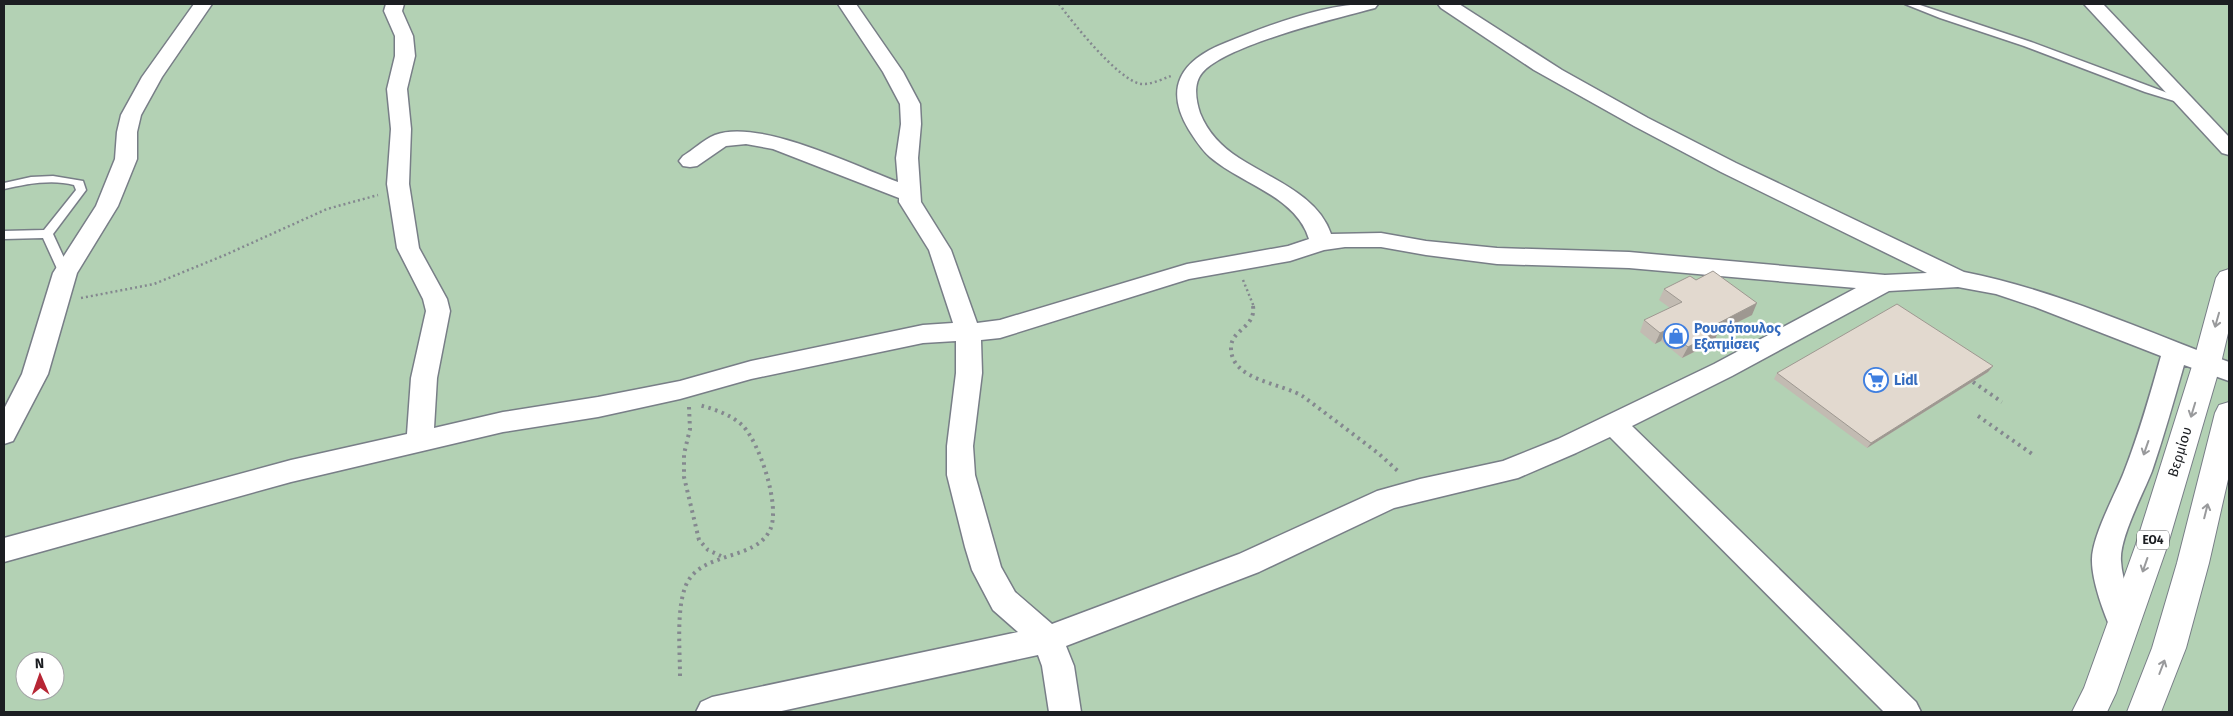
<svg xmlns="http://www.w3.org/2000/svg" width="2233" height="716" viewBox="0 0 2233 716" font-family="'Fira Sans',sans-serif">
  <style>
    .green { fill: #b3d1b4; fill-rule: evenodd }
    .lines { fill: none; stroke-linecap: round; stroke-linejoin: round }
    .lane-casing { stroke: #787e87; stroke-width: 3 }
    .street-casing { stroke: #787e87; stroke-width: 3 }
    .primary-casing { stroke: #787e87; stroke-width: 2 }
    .path-far1 { stroke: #84888f; stroke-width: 2.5; stroke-dasharray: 2 3; stroke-linecap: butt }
    .path { stroke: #84888f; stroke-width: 4; stroke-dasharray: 2.5 4.5; stroke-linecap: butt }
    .lane { fill: #fff; fill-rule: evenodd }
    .street { fill: #fff; fill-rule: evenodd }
    .primary { fill: #fff; fill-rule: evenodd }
    .wall { fill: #c2bbb2 }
    .shaded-wall { fill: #9e9891 }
    .building { fill: #e2d9cf; stroke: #9e9891 }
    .oneway { stroke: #999a9c }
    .labels { text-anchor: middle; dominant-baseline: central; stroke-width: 5; stroke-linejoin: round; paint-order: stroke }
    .shield { fill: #fff; stroke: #606264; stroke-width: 1 }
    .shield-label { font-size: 12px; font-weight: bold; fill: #1c1e22 }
    .shop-label { font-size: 14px; font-weight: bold; fill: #366cbe; stroke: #fff; text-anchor: start }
    .street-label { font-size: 14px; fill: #1c1e22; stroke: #fff }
  </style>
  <rect width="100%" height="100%" fill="#eef5ff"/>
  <path class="green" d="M4 4H2229V712H4ZM25 661H55V691H25Z"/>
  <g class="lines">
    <defs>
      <g id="lane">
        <path d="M1905 4H1917L2031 42 2189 101 2184 104 2145 92 2024 46 1940 18Z"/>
        <path d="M53 176 83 181 86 190 53 234 71 273 65 277 59 273 43 238 4 239V231L44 230 76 190 74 185C52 179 26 184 4 189V183L31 177Z"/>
      </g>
      <g id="street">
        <path d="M194 4H212L162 77 141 115 137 132V159L118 206 77 273 48 374 13 441 4 444V409L22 374 53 273 96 206 115 159 117 132 121 115 142 77Z"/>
        <path d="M386 4H404L402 11 413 36 415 56 407 89 411 129 409 184 419 248 447 299 450 311 437 378 434 428 503 412 598 397 680 381 751 361 923 325 953 323 929 250 899 202V198L773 149 746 144 726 146 697 166 690 167 683 166 679 161 683 156C693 150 703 140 715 135 758 118 855 166 898 182L896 158 901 124 900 104 883 72 838 4H856L903 72 920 104 921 124 918 158 921 202 951 250 977 323 1000 320 1187 264 1288 246 1309 239C1296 196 1241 184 1210 157 1201 149 1195 139 1189 130 1163 87 1182 60 1225 43 1269 25 1331 1 1378 4L1375 8C1338 18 1225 45 1202 73 1193 84 1196 101 1200 113 1208 133 1222 147 1239 158 1271 179 1318 195 1331 234L1381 233 1426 241 1497 248 1629 252 1885 275 1927 273 1721 172 1634 126 1534 70 1441 8 1438 4H1459L1562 70 1648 118 1736 163 1964 272C2056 290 2142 330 2229 362V381L2184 365C2174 400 2164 436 2152 471 2143 494 2119 539 2121 561 2122 582 2133 604 2139 624L2135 633 2124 637 2113 633C2104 615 2092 581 2092 561 2091 538 2115 495 2124 472 2139 434 2150 395 2161 356L2035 307 1996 294 1958 287 1889 291 1732 376 1632 426 1916 702 1921 712H1884L1610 437 1576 453 1518 478 1394 508 1259 572 1066 646 1074 666 1081 712H1049L1042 666 1038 655 777 712H696L701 702 712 697 1018 632 993 610 972 570 965 547 947 475V446L956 373V341L923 343 751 379 680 399 598 417 503 432 291 482 4 562V538L291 460 407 434 411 378 426 311 423 299 397 248 387 184 391 129 387 89 395 56V36L384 11ZM1345 247H1381L1426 255 1497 264 1629 268 1856 288 1714 364 1558 439 1503 461 1420 479 1377 491 1239 554 1052 624 1015 592 1001 567 975 475 973 446 982 373 981 340 1000 338 1189 279 1290 261 1324 250Z"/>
        <path d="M2084 4H2103L2229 137V155L2222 153Z"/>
      </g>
      <g id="primary">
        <path d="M2229 269V329L2221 363 2168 544 2116 693 2107 712H2072L2084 688 2136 544 2193 363 2216 278 2220 272Z"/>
        <path d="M2229 402V475L2209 563 2186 648 2161 712H2127L2152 648 2177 563 2215 413 2219 405Z"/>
      </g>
    </defs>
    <use href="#lane" class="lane-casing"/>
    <use href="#street" class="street-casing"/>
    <use href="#primary" class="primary-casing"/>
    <g class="path-far1">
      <path d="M1059 4C1073 23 1118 80 1141 84 1151 85 1162 79 1171 76"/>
      <path d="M1243 280 1254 307"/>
      <path d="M81 298 154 284 225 255 327 209 378 195"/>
    </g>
    <g class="path">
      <path d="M1253 306C1256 328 1231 329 1231 348 1231 381 1283 383 1304 397L1378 453 1400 473"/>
      <path d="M1973 382 2002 402"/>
      <path d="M689 407 690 429 684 454V477L699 540 708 550 721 556"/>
      <path d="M1978 416 2035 456"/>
      <path d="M680 676C680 650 676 609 686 585 701 551 755 561 770 530 781 507 760 444 743 426 732 415 714 409 699 405"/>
    </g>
    <use href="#lane" class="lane"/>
    <use href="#street" class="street"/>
    <use href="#primary" class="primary"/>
  </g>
  <g class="wall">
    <path d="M1696 280 1752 315 1718 332 1714 342 1682 358 1661 341 1655 344 1640 332 1644 320 1670 308 1659 300 1664 289Z"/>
    <path d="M1993 366 1988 372 1867 448 1774 379 1777 373Z"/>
  </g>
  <g class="shaded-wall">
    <path d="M1757 303 1752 315 1718 332 1714 342 1682 358 1688 347 1713 326Z"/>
    <path d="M1666 330 1661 341 1655 344 1660 333Z"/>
    <path d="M1993 366 1988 372 1867 448 1871 443Z"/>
  </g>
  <g class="building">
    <path d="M1713 271 1757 303 1713 326 1719 330 1688 347 1666 330 1660 333 1644 320 1682 302 1664 289 1690 276 1696 280Z"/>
    <path d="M1897 304 1993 366 1871 443 1777 373Z"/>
  </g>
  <defs><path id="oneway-shaft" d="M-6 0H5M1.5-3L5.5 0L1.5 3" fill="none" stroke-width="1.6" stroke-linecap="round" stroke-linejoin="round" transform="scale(1.25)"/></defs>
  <g class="oneway">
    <use href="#oneway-shaft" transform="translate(2217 320) rotate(106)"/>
    <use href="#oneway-shaft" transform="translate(2193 410) rotate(107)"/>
    <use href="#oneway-shaft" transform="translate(2146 448) rotate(109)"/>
    <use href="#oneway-shaft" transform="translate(2206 511) rotate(-76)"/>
    <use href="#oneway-shaft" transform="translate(2145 565) rotate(109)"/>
    <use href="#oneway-shaft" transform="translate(2162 667) rotate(-69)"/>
  </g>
  <defs>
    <symbol id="shop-ring" viewBox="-11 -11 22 22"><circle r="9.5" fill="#fff" stroke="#3f7fe0" stroke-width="1.5"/><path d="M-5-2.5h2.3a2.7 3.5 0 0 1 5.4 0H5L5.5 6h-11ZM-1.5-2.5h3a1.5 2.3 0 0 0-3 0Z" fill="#3f7fe0"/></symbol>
    <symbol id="supermarket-ring" viewBox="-11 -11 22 22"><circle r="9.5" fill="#fff" stroke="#3f7fe0" stroke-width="1.5"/><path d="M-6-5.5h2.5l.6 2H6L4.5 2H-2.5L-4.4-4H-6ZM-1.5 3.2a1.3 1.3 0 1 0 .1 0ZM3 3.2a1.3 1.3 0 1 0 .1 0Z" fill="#3f7fe0"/></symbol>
  </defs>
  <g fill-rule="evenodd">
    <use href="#shop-ring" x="1662" y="322" width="28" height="28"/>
    <use href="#supermarket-ring" x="1862" y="366" width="28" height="28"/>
  </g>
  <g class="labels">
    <rect class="shield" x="2137" y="530.5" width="32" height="19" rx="4"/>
    <g class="shield-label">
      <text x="2153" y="540">ΕΟ4</text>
    </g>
    <g class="shop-label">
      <text x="1694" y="328">Ρουσόπουλος<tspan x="1694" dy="16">Εξατμίσεις</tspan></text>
      <text x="1894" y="380">Lidl</text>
    </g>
    <g class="street-label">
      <text transform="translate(2180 452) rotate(-73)">Βερμίου</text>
    </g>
  </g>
  <rect width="2233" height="716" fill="none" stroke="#1c1e22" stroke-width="10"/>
  <g transform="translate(40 676) rotate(358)"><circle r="24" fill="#ffffff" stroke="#a4a5a7"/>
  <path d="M0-4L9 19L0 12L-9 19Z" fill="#b72635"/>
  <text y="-8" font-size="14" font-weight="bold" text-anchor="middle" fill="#1c1e22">N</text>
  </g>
</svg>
